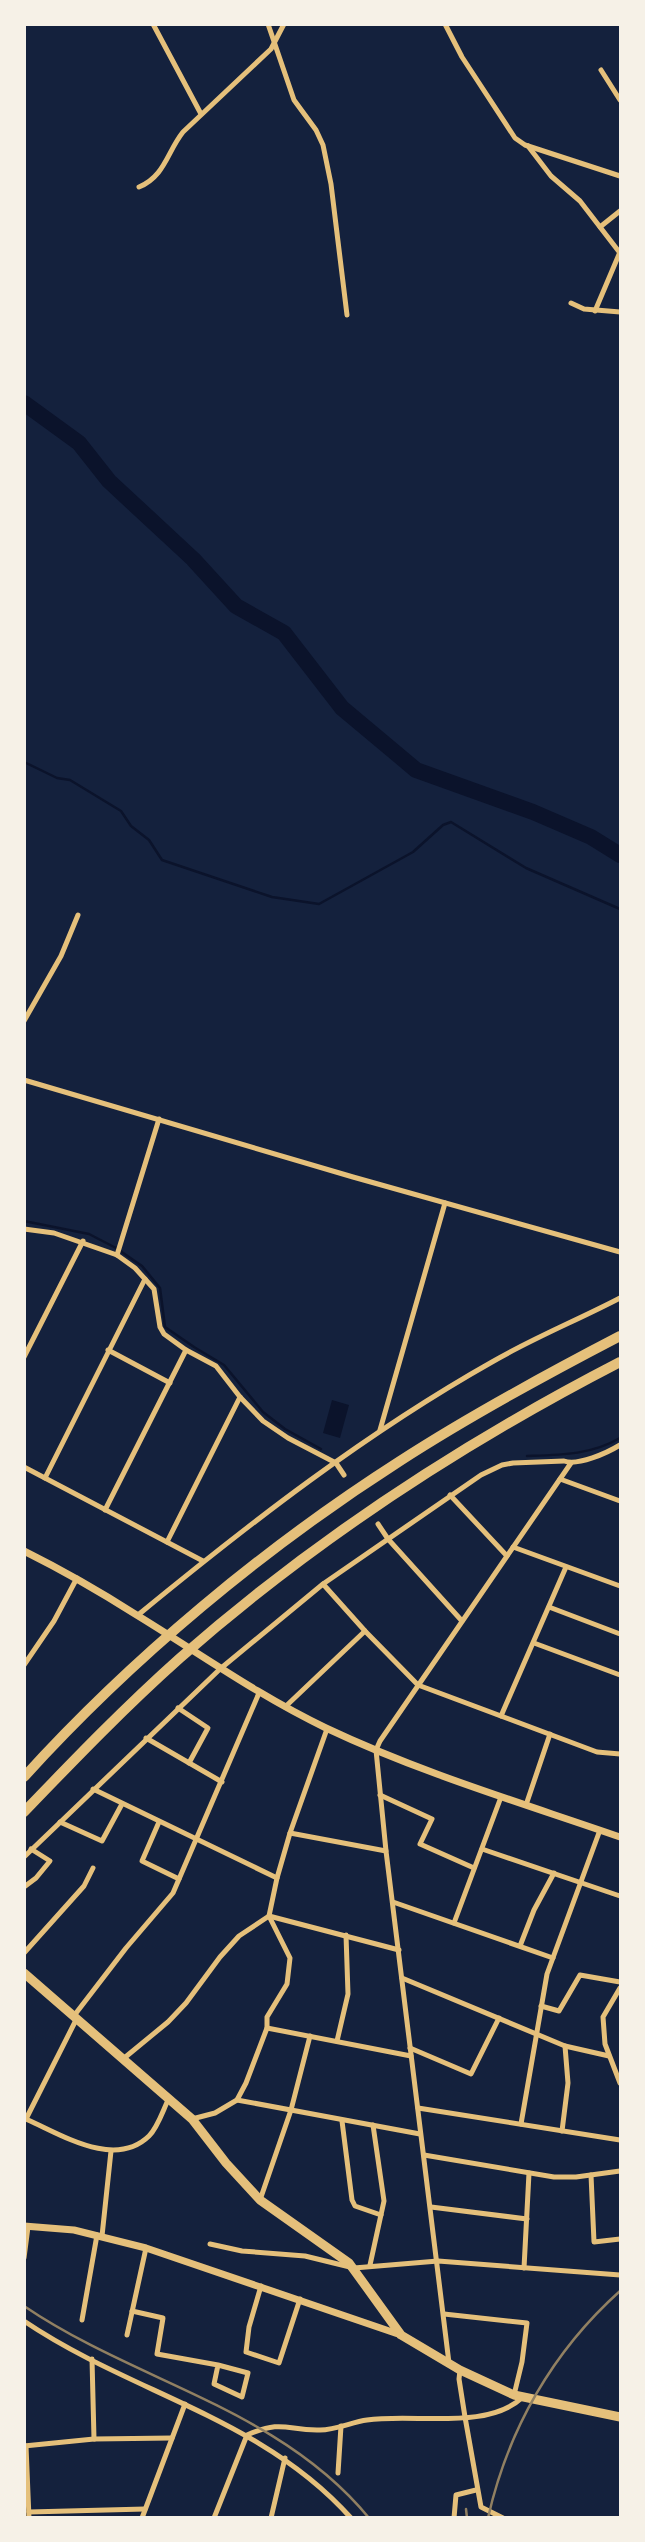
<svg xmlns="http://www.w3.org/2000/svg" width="645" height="2542" viewBox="0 0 645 2542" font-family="'Golos Text',sans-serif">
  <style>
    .water { fill: #0b132b }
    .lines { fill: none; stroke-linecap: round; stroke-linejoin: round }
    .stream { stroke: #0b132b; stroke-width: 2.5 }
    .river { stroke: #0b132b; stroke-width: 16 }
    .minor { stroke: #e5c07b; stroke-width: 5 }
    .tertiary { stroke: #e5c07b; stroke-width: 7 }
    .primary { stroke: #e5c07b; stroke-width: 9 }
    .motorway { stroke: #e5c07b; stroke-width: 10 }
    .rail { stroke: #918062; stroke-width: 2.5 }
  </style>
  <rect width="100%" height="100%" fill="#14213d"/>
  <path class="water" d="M332 1400 349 1405 340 1438 323 1433Z"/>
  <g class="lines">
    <g class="stream">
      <path d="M24 762 57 778 70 780 121 811 131 826 149 840 162 860 272 897 319 904 413 852 443 825 451 822 526 868 620 909"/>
      <path d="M24 1221 89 1234 116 1248 142 1266 160 1288 165 1327 194 1347 224 1365 263 1412 285 1429 321 1449"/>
      <path d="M527 1456C560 1455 591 1455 620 1438"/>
    </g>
    <path class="river" d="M24 403 79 443 109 481 193 559 236 606 284 633 342 708 416 770 533 812 591 837 620 855"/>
    <g class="minor">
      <path d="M153 24 201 114"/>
      <path d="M268 24 294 100 316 130 323 145 331 184 347 315"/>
      <path d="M445 24 462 57 515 138 525 145 620 176"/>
      <path d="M601 70 620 100"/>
      <path d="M528 146 551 176 580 201 620 253"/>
      <path d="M139 187C165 176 167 152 183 132L271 49 284 24"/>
      <path d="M600 227 620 211"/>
      <path d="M571 303 584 309 620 312"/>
      <path d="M595 311 620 252"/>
      <path d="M24 1021 61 956 78 915"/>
      <path d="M24 1080 353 1177 620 1252"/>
      <path d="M24 1229 54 1233 117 1255 135 1268 154 1289 160 1327 164 1334 186 1350 216 1366 240 1397 263 1421 288 1438 336 1463 344 1475"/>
      <path d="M117 1255 159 1119"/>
      <path d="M108 1350 170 1383"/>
      <path d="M24 1357 83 1241"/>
      <path d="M380 1430 445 1203"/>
      <path d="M24 1467 203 1561"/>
      <path d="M45 1478 145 1279"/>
      <path d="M560 1479 620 1501"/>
      <path d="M450 1495 507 1556"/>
      <path d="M105 1510 186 1350"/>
      <path d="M378 1524 388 1539 462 1621"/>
      <path d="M167 1542 240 1397"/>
      <path d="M513 1547 620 1586"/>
      <path d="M323 1584 365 1631 418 1685 597 1752 620 1754"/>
      <path d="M549 1607 620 1634"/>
      <path d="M138 1615C250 1523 366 1433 492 1362 533 1338 578 1320 620 1298"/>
      <path d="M534 1643 620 1675"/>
      <path d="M24 1665 54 1621 77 1578"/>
      <path d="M285 1707 365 1631"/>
      <path d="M178 1708 208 1728 189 1763"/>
      <path d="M501 1716 566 1567"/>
      <path d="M146 1738 222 1782"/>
      <path d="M93 1789 277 1878"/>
      <path d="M380 1795 432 1819 420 1844 474 1868"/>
      <path d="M526 1805 550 1734"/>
      <path d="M60 1822 102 1841 122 1804"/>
      <path d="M159 1822 142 1861 179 1879"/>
      <path d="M290 1833 386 1851"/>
      <path d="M482 1849 620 1896"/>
      <path d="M24 1857 220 1669 323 1584 481 1475 502 1465 513 1463 564 1461C578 1466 607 1453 620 1445"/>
      <path d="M24 1887 36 1878 50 1861 31 1849"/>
      <path d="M393 1902 553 1958"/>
      <path d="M454 1923 501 1797"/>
      <path d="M520 1946 534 1910 554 1873"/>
      <path d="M24 1953 84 1886 93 1868"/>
      <path d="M402 1978 565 2046 609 2056"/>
      <path d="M620 1988 603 2017 605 2044 620 2083"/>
      <path d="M541 2006 559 2011 580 1975 620 1982"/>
      <path d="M73 2017 126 1948 173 1893 259 1693"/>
      <path d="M267 2028 411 2056"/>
      <path d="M337 2041 348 1994 346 1935"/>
      <path d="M410 2048 471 2074 499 2018"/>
      <path d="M123 2059 168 2022 186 2003 220 1957 239 1936 269 1916 399 1950"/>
      <path d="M237 2100 420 2134"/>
      <path d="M418 2108 620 2140"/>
      <path d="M26 2119 76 2020"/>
      <path d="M192 2119 215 2113 237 2100 246 2083 267 2028V2017L287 1984 290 1958 269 1916 277 1878 290 1833 327 1729"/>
      <path d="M28 2120C62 2135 115 2169 149 2136 158 2127 163 2110 169 2098"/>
      <path d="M342 2121 352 2200 355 2206 381 2215"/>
      <path d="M521 2124 547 1974 600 1830"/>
      <path d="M562 2131 568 2083 565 2046"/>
      <path d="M424 2155 554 2177H576L620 2171"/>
      <path d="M591 2175 594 2242 620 2239"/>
      <path d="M260 2200 291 2110 310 2036"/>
      <path d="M431 2207 527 2219"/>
      <path d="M102 2236 111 2151"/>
      <path d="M210 2244 242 2251 305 2256 354 2268 438 2261 620 2275"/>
      <path d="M24 2258 28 2227"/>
      <path d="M370 2265 384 2201 373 2125"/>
      <path d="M524 2268 529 2173"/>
      <path d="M261 2286 249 2327 246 2352 279 2363 300 2299"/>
      <path d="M132 2311 163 2318 157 2354 218 2365 248 2373 242 2397 214 2384 218 2365"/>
      <path d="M444 2314 527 2323 522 2362 514 2395"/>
      <path d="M82 2320 97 2235"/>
      <path d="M24 2321C132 2394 261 2417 351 2518"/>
      <path d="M127 2335 146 2248"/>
      <path d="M92 2359 94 2439"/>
      <path d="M449 2363 386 1851 376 1750 380 1741 571 1463"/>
      <path d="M460 2370 459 2379 465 2417 481 2507 503 2518"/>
      <path d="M24 2446 94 2439 172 2438"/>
      <path d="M26 2446 29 2518"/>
      <path d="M338 2473 341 2426"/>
      <path d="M29 2512 145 2509"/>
      <path d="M142 2518 185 2404"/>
      <path d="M214 2518 247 2435C284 2419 287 2431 320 2430 336 2430 352 2422 367 2420 414 2413 487 2431 523 2397"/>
      <path d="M271 2518 285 2458"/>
      <path d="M454 2518 456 2495 476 2490"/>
    </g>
    <g class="tertiary">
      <path d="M24 1551C62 1570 99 1591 135 1614 199 1653 259 1696 326 1728 421 1773 522 1803 620 1837"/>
      <path d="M24 2226 74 2230 146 2248 401 2335"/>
    </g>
    <path class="primary" d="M24 1973 192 2119 226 2163 260 2200 349 2263 401 2335 460 2370 514 2395 620 2417"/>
    <g class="motorway">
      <path d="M24 1777C132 1658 264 1548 400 1461 471 1415 545 1375 620 1336"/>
      <path d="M24 1812C75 1759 125 1707 180 1658 313 1541 463 1443 620 1362"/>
    </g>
    <g class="rail">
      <path d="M24 2306C137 2383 279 2408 369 2518"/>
      <path d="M466 2509 467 2518"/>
      <path d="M488 2518C508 2429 553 2351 620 2291"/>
    </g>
  </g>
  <rect width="645" height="2542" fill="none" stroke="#f6f1e7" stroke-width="52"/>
</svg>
